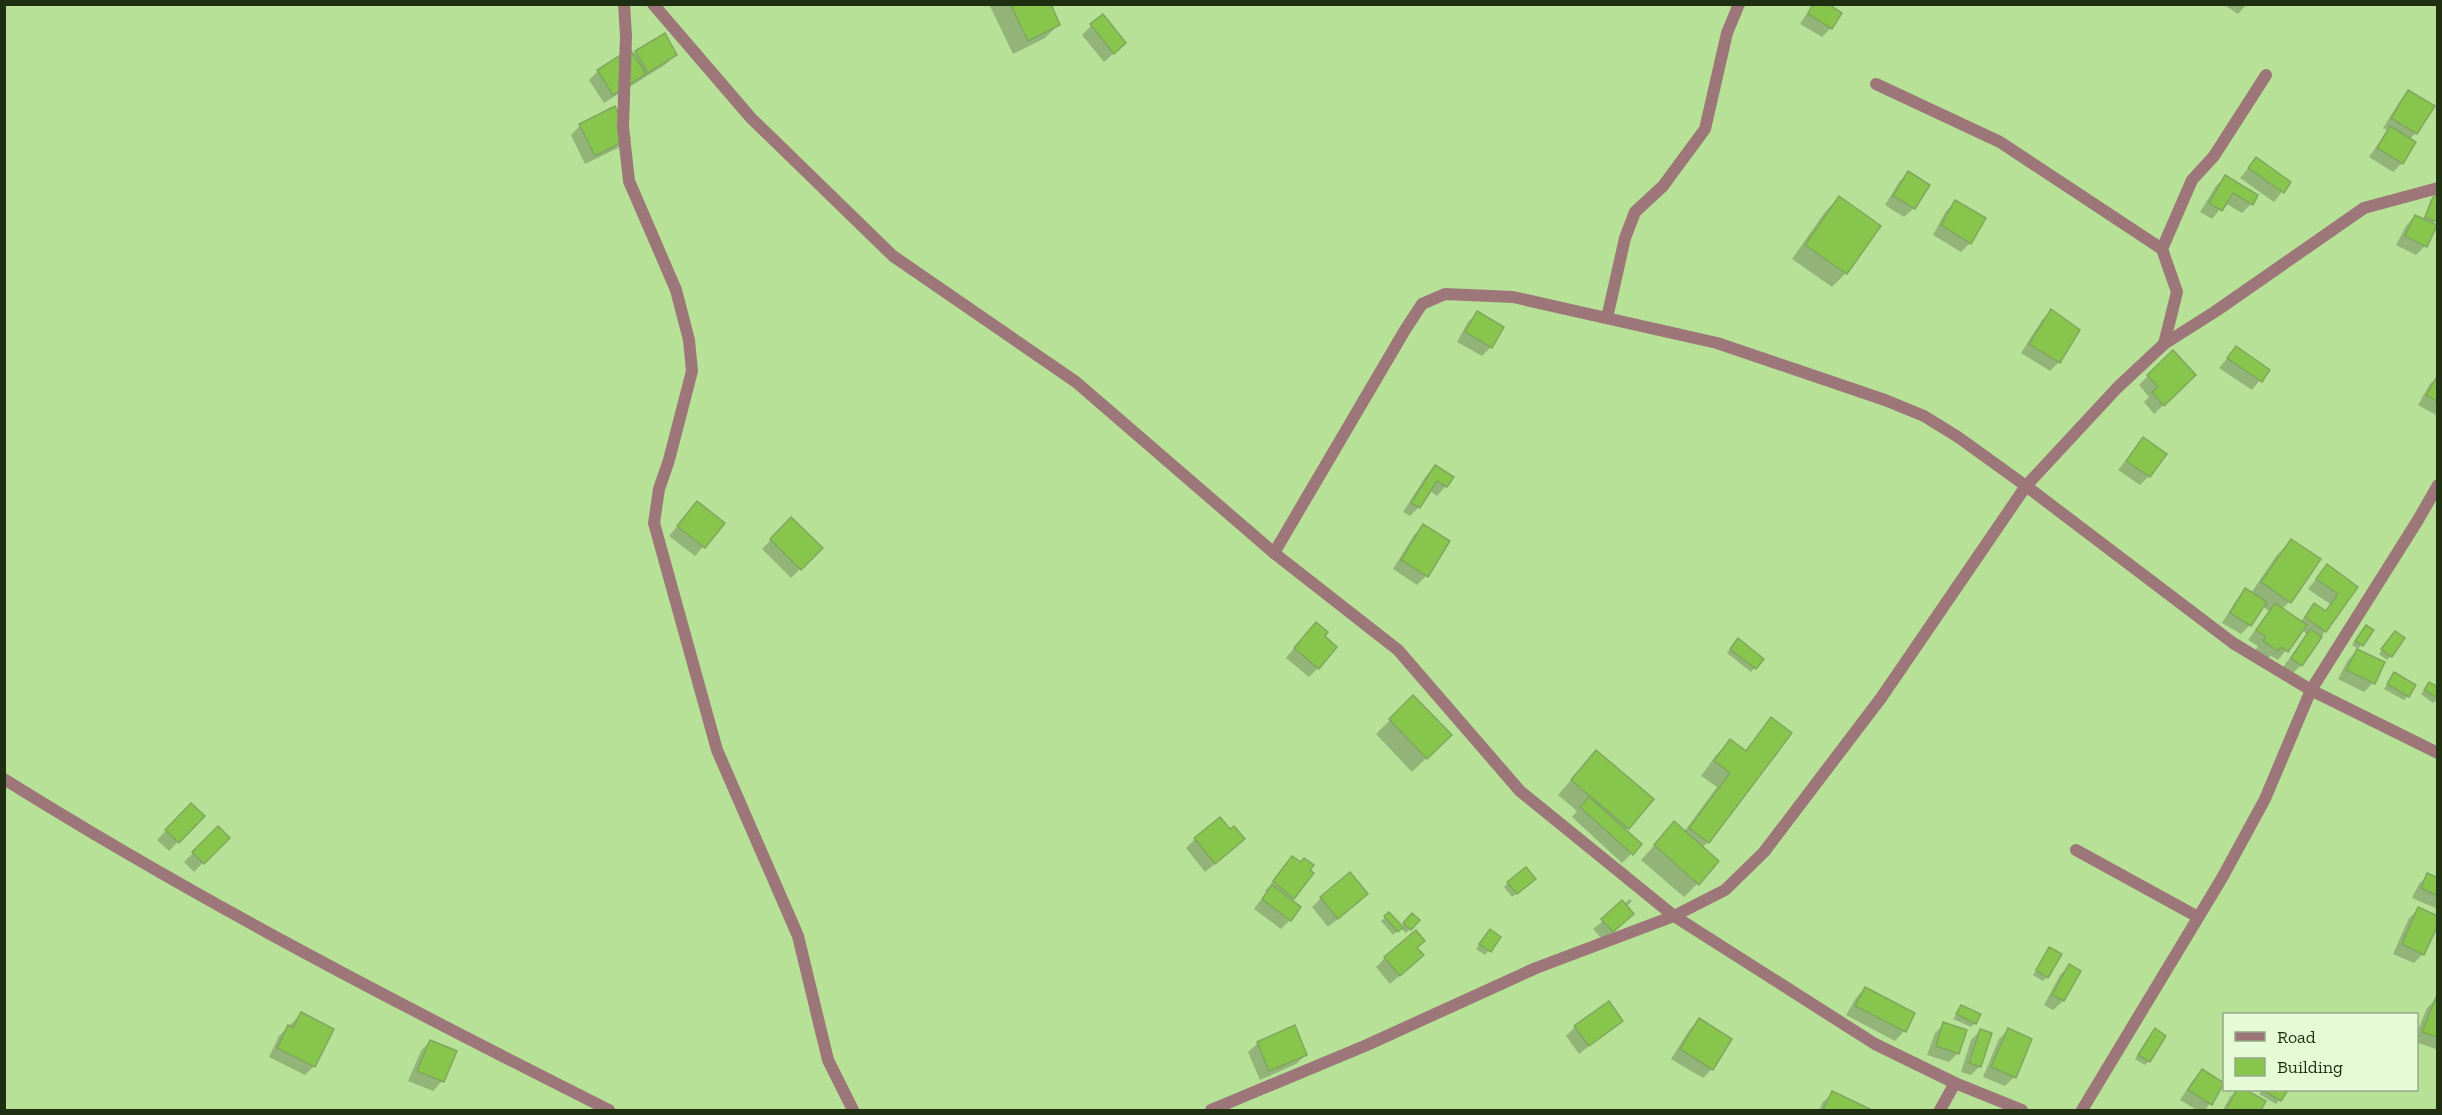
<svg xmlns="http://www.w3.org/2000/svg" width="2442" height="1115" viewBox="0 0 2442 1115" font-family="'Zilla Slab',serif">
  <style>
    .shadow { fill: #0003 }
    .building { fill: #87c54d; stroke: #7fa75e; stroke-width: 1.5 }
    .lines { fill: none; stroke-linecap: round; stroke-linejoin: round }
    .street { stroke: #9d7679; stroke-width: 12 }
  </style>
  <rect width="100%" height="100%" fill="#b7e196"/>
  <g class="shadow">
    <path d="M989 4H1049L1059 24 1045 38 1013 54Z"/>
    <path d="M1813 4 1831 28 1822 37 1800 24Z"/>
    <path d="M2223 4H2247L2238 14Z"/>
    <path d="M1091 26 1115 52 1104 62 1082 35Z"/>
    <path d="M636 52 675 55 666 64 604 103 589 80 598 71Z"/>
    <path d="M2409 92 2416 133 2410 139 2402 163 2393 172 2369 157 2388 130 2383 128 2400 101Z"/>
    <path d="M614 108 620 147 585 164 571 135 580 126Z"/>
    <path d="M2256 159 2289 183 2274 202 2240 178Z"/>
    <path d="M1908 173 1928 185 1914 208 1904 217 1885 205 1899 182Z"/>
    <path d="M2225 177 2251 204 2242 213 2225 203 2212 219 2200 212 2216 186Z"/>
    <path d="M2435 195 2438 196V215L2432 224 2425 246 2416 255 2396 245 2406 226 2415 216 2423 220 2431 199Z"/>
    <path d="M1839 198 1879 226 1846 273 1832 287 1792 259 1825 212Z"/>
    <path d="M1956 202 1970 243 1961 252 1933 235 1946 211Z"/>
    <path d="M2051 311 2059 362 2050 371 2021 353 2042 320Z"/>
    <path d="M1477 313 1491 347 1482 356 1457 342 1468 322Z"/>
    <path d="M2236 348 2268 370 2252 390 2219 368Z"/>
    <path d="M2148 376 2185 384 2154 414 2144 402 2149 397 2139 385Z"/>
    <path d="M2438 376V416L2418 405 2430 384Z"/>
    <path d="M2143 439 2149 476 2140 485 2118 470Z"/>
    <path d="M1435 466 1446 486 1437 496 1429 490 1419 507 1410 516 1403 512 1426 476Z"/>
    <path d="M697 503 723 523 695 556 669 536Z"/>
    <path d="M791 519 821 548 791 578 762 549Z"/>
    <path d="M1423 526 1426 576 1417 585 1393 569 1414 535Z"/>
    <path d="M2291 541 2289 602 2282 609 2300 622 2315 605 2324 612 2330 604 2308 589 2327 566 2356 588 2301 665 2292 674 2283 667 2307 634 2302 630 2278 660 2271 656 2267 659 2255 651 2258 646 2248 640 2269 611 2262 606 2250 625 2241 634 2222 623 2237 599 2246 590 2251 593 2277 555Z"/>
    <path d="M2372 630 2358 649 2352 645 2362 631Z"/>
    <path d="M1307 633 1323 636 1318 668 1309 677 1286 658Z"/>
    <path d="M2391 637V656L2387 660 2379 654Z"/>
    <path d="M1734 644 1762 659 1751 672 1727 653Z"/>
    <path d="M2357 651 2373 683 2364 692 2338 679 2348 660Z"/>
    <path d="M2394 674 2408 696 2404 700 2384 689Z"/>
    <path d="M2429 684 2438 689V699L2433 703 2421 694Z"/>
    <path d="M1413 697 1450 735 1412 772 1376 734Z"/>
    <path d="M1771 719 1708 842 1702 848 1698 883 1684 897 1641 860 1674 824 1684 832 1717 787 1701 776 1716 755 1730 741 1744 752Z"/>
    <path d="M1583 766 1628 828 1625 831 1640 845 1622 863 1572 817 1577 811 1558 795Z"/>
    <path d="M191 805 203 816 169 851 157 840Z"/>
    <path d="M218 828 227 838 194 872 184 862Z"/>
    <path d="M1230 831 1234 848 1205 872 1186 848 1195 839Z"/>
    <path d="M1293 858V898L1290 901V920L1281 929 1254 909 1266 893 1265 891Z"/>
    <path d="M2428 875 2438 880V909L2412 898 2419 884Z"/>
    <path d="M1508 883H1530L1512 897 1504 887Z"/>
    <path d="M1321 898 1357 903 1328 927 1312 907Z"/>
    <path d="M1630 899 1632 901 1626 907 1623 923 1603 940 1593 929Z"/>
    <path d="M2419 909 2423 954 2414 963 2393 954 2409 918Z"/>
    <path d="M1389 914 1401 927 1412 915 1418 920 1406 933 1400 928 1393 935 1381 921Z"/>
    <path d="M1486 935 1499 937 1485 955 1476 949Z"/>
    <path d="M1416 948 1413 964 1390 984 1376 967 1385 958Z"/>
    <path d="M2049 949 2047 977 2043 981 2033 975Z"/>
    <path d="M2069 966 2079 971 2063 1001 2053 1010 2044 1005 2060 975Z"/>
    <path d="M1865 988 1913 1014 1904 1031 1895 1041 1846 1015 1856 998Z"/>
    <path d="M2436 999 2438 1000V1050L2416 1042V1035L2427 1008Z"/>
    <path d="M1962 1007 1975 1023 1971 1027 1953 1019Z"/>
    <path d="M301 1014 314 1066 305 1075 269 1057 279 1036Z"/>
    <path d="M1699 1020 1712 1069 1703 1078 1671 1059 1690 1029Z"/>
    <path d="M1621 1021 1579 1054 1566 1036 1575 1027Z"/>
    <path d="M1944 1024 1958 1053 1949 1062 1927 1055 1935 1033Z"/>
    <path d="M2008 1030 2014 1077 2005 1086 1983 1077 1999 1039Z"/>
    <path d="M1980 1031V1066L1971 1075 1961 1072 1971 1040Z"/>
    <path d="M2151 1034 2149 1061 2145 1065 2135 1059Z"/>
    <path d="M430 1041 455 1051 442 1081 433 1091 408 1081 421 1051Z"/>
    <path d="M1258 1043 1306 1055 1296 1064 1260 1080 1248 1052Z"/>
    <path d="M2202 1071 2224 1084 2205 1110H2197L2180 1100 2193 1080Z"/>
    <path d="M2237 1090H2243L2264 1102 2259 1110H2223L2230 1097Z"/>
    <path d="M2262 1090H2287L2276 1104 2259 1094Z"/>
    <path d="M1833 1093 1869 1110H1819L1823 1102Z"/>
  </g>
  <g class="building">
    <path d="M1010 4H1051L1060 25 1028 41Z"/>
    <path d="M1813 4H1828L1842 13 1832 29 1808 14Z"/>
    <path d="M1103 14 1126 43 1114 54 1090 24Z"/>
    <path d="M665 33 677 55 648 73 635 51Z"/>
    <path d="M630 49 646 74 613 95 597 70Z"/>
    <path d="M2408 90 2435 106 2417 134 2391 118Z"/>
    <path d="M615 106 630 138 595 156 579 124Z"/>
    <path d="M2390 126 2416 142 2403 164 2377 148Z"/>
    <path d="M2256 157 2291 182 2284 193 2248 168Z"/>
    <path d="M1908 171 1930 185 1915 209 1893 196Z"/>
    <path d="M2225 175 2258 195 2253 205 2233 193 2222 211 2209 203Z"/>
    <path d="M2435 193 2438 195 2437 222 2425 217Z"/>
    <path d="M1839 196 1881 226 1847 274 1805 245Z"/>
    <path d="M1955 200 1986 218 1971 244 1941 225Z"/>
    <path d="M2415 215 2437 225 2427 247 2405 236Z"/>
    <path d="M2051 309 2080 330 2060 363 2029 344Z"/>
    <path d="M1477 311 1504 327 1492 348 1465 332Z"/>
    <path d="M2236 346 2270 370 2262 382 2227 358Z"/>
    <path d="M2173 350 2196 375 2164 406 2152 392 2158 387 2147 375Z"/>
    <path d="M2438 375V402L2426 395Z"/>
    <path d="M2143 437 2167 454 2150 477 2126 461Z"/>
    <path d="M1435 465 1454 477 1447 487 1437 481 1420 508 1411 503Z"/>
    <path d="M697 501 725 523 705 548 677 526Z"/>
    <path d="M791 517 823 548 801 570 770 539Z"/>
    <path d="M1423 524 1450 541 1428 577 1401 560Z"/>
    <path d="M2291 539 2321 559 2291 603 2261 582Z"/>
    <path d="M2327 564 2358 587 2326 632 2305 617 2314 603 2326 611 2338 594 2316 579Z"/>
    <path d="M2245 588 2267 602 2251 626 2230 613Z"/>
    <path d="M2275 603 2307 625 2288 652 2281 647 2278 651 2263 641 2266 637 2256 630Z"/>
    <path d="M1316 622 1328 632 1325 636 1337 647 1319 669 1294 648Z"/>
    <path d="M2366 625 2374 630 2363 646 2355 641Z"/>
    <path d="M2310 629 2322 637 2302 666 2291 658Z"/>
    <path d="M2395 631 2405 638 2392 657 2381 649Z"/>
    <path d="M1738 638 1764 659 1756 669 1730 649Z"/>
    <path d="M2357 649 2385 662 2375 684 2346 670Z"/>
    <path d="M2394 672 2416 685 2409 697 2387 684Z"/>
    <path d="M2429 682 2438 687V699L2424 690Z"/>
    <path d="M1413 695 1452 735 1427 759 1389 719Z"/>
    <path d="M1771 717 1792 733 1709 843 1689 828 1730 773 1714 761 1730 739 1746 751Z"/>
    <path d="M1596 750 1654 799 1629 829 1571 780Z"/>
    <path d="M1589 797 1642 844 1633 855 1580 807Z"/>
    <path d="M191 803 205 816 179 843 165 830Z"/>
    <path d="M1220 817 1230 829 1234 826 1245 839 1215 864 1194 838Z"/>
    <path d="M1674 821 1719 861 1699 885 1654 845Z"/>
    <path d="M218 826 230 838 204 864 192 852Z"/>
    <path d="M1292 856 1301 862 1304 858 1314 865 1310 870 1314 873 1294 899 1273 881Z"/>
    <path d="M1526 867 1536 879 1517 894 1507 882Z"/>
    <path d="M1350 872 1368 894 1338 919 1320 897Z"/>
    <path d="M2427 873 2438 878V896L2421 888Z"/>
    <path d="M1272 885 1301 907 1291 921 1262 899Z"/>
    <path d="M1622 900 1634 914 1613 932 1601 919Z"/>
    <path d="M2418 907 2438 916V925L2424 955 2402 944Z"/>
    <path d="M1389 912 1403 927 1398 932 1384 916Z"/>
    <path d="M1412 913 1420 920 1411 930 1403 923Z"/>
    <path d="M1490 929 1501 937 1491 952 1479 944Z"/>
    <path d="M1416 930 1425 941 1417 948 1424 955 1400 976 1384 957Z"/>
    <path d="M2049 947 2062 954 2048 978 2036 970Z"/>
    <path d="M2069 964 2081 971 2064 1001 2052 995Z"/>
    <path d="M1865 987 1915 1013 1906 1032 1855 1006Z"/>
    <path d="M2436 997 2438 998V1038L2422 1032Z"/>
    <path d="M1609 1001 1623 1021 1589 1046 1574 1026Z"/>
    <path d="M1961 1005 1981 1014 1976 1024 1956 1014Z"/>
    <path d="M301 1012 334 1029 315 1067 277 1048 288 1025 293 1028Z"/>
    <path d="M1699 1018 1732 1039 1713 1070 1680 1049Z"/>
    <path d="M1943 1022 1967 1030 1959 1054 1936 1046Z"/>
    <path d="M1295 1025 1307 1055 1269 1071 1257 1042Z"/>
    <path d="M2008 1028 2032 1039 2016 1078 1991 1067Z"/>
    <path d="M2155 1028 2166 1036 2150 1062 2138 1055Z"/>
    <path d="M1980 1029 1992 1033 1981 1067 1969 1063Z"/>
    <path d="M430 1040 457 1051 444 1082 417 1071Z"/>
    <path d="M2202 1069 2224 1083 2212 1105 2188 1090Z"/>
    <path d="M2237 1090H2246L2266 1101 2261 1110H2226Z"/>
    <path d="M2262 1090H2288L2281 1101Z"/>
    <path d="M1832 1091 1872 1110H1823Z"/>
  </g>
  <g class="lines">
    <g class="street">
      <path d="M624 4 626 36 623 127 629 181 676 290 689 340 692 371 669 460 659 489 654 523 717 750 798 936 828 1060 853 1110"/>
      <path d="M653 4 751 118 893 256 1076 382 1274 553 1398 650 1520 791 1674 916 1875 1044 1955 1083 2022 1110"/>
      <path d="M1876 84 2000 142 2162 249 2177 292 2164 344"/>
      <path d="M2162 249 2192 180 2214 156 2266 75"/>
      <path d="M1607 318 1625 238 1635 212 1663 186 1705 129 1727 33 1739 4"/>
      <path d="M1274 553 1405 330 1422 304 1445 294 1513 297 1717 343 1885 400 1924 416 1958 437 2026 486 2233 643 2311 690 2438 753"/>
      <path d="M4 779C199 901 404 1007 609 1110"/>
      <path d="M2076 850 2198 917"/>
      <path d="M1211 1110 1367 1045 1536 968 1674 916 1725 890 1764 852 1881 698 2026 486 2117 388 2164 344 2216 311 2364 208 2438 188"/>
      <path d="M1940 1110 1955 1083"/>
      <path d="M2082 1110 2222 878 2265 799 2311 690 2418 520 2438 485"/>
    </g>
  </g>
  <rect width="2442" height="1115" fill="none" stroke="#1f2f11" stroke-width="12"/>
  <rect x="2223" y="1013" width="195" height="78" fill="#e5fbd5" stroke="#96a987" stroke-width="1.5"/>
  <rect x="2235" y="1032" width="30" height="9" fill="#9d7679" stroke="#96a987" stroke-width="1.5"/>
  <text x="2277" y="1043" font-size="18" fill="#1f2f11">Road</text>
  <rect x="2235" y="1058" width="30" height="18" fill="#87c54d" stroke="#96a987" stroke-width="1.5"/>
  <text x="2277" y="1073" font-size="18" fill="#1f2f11">Building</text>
</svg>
